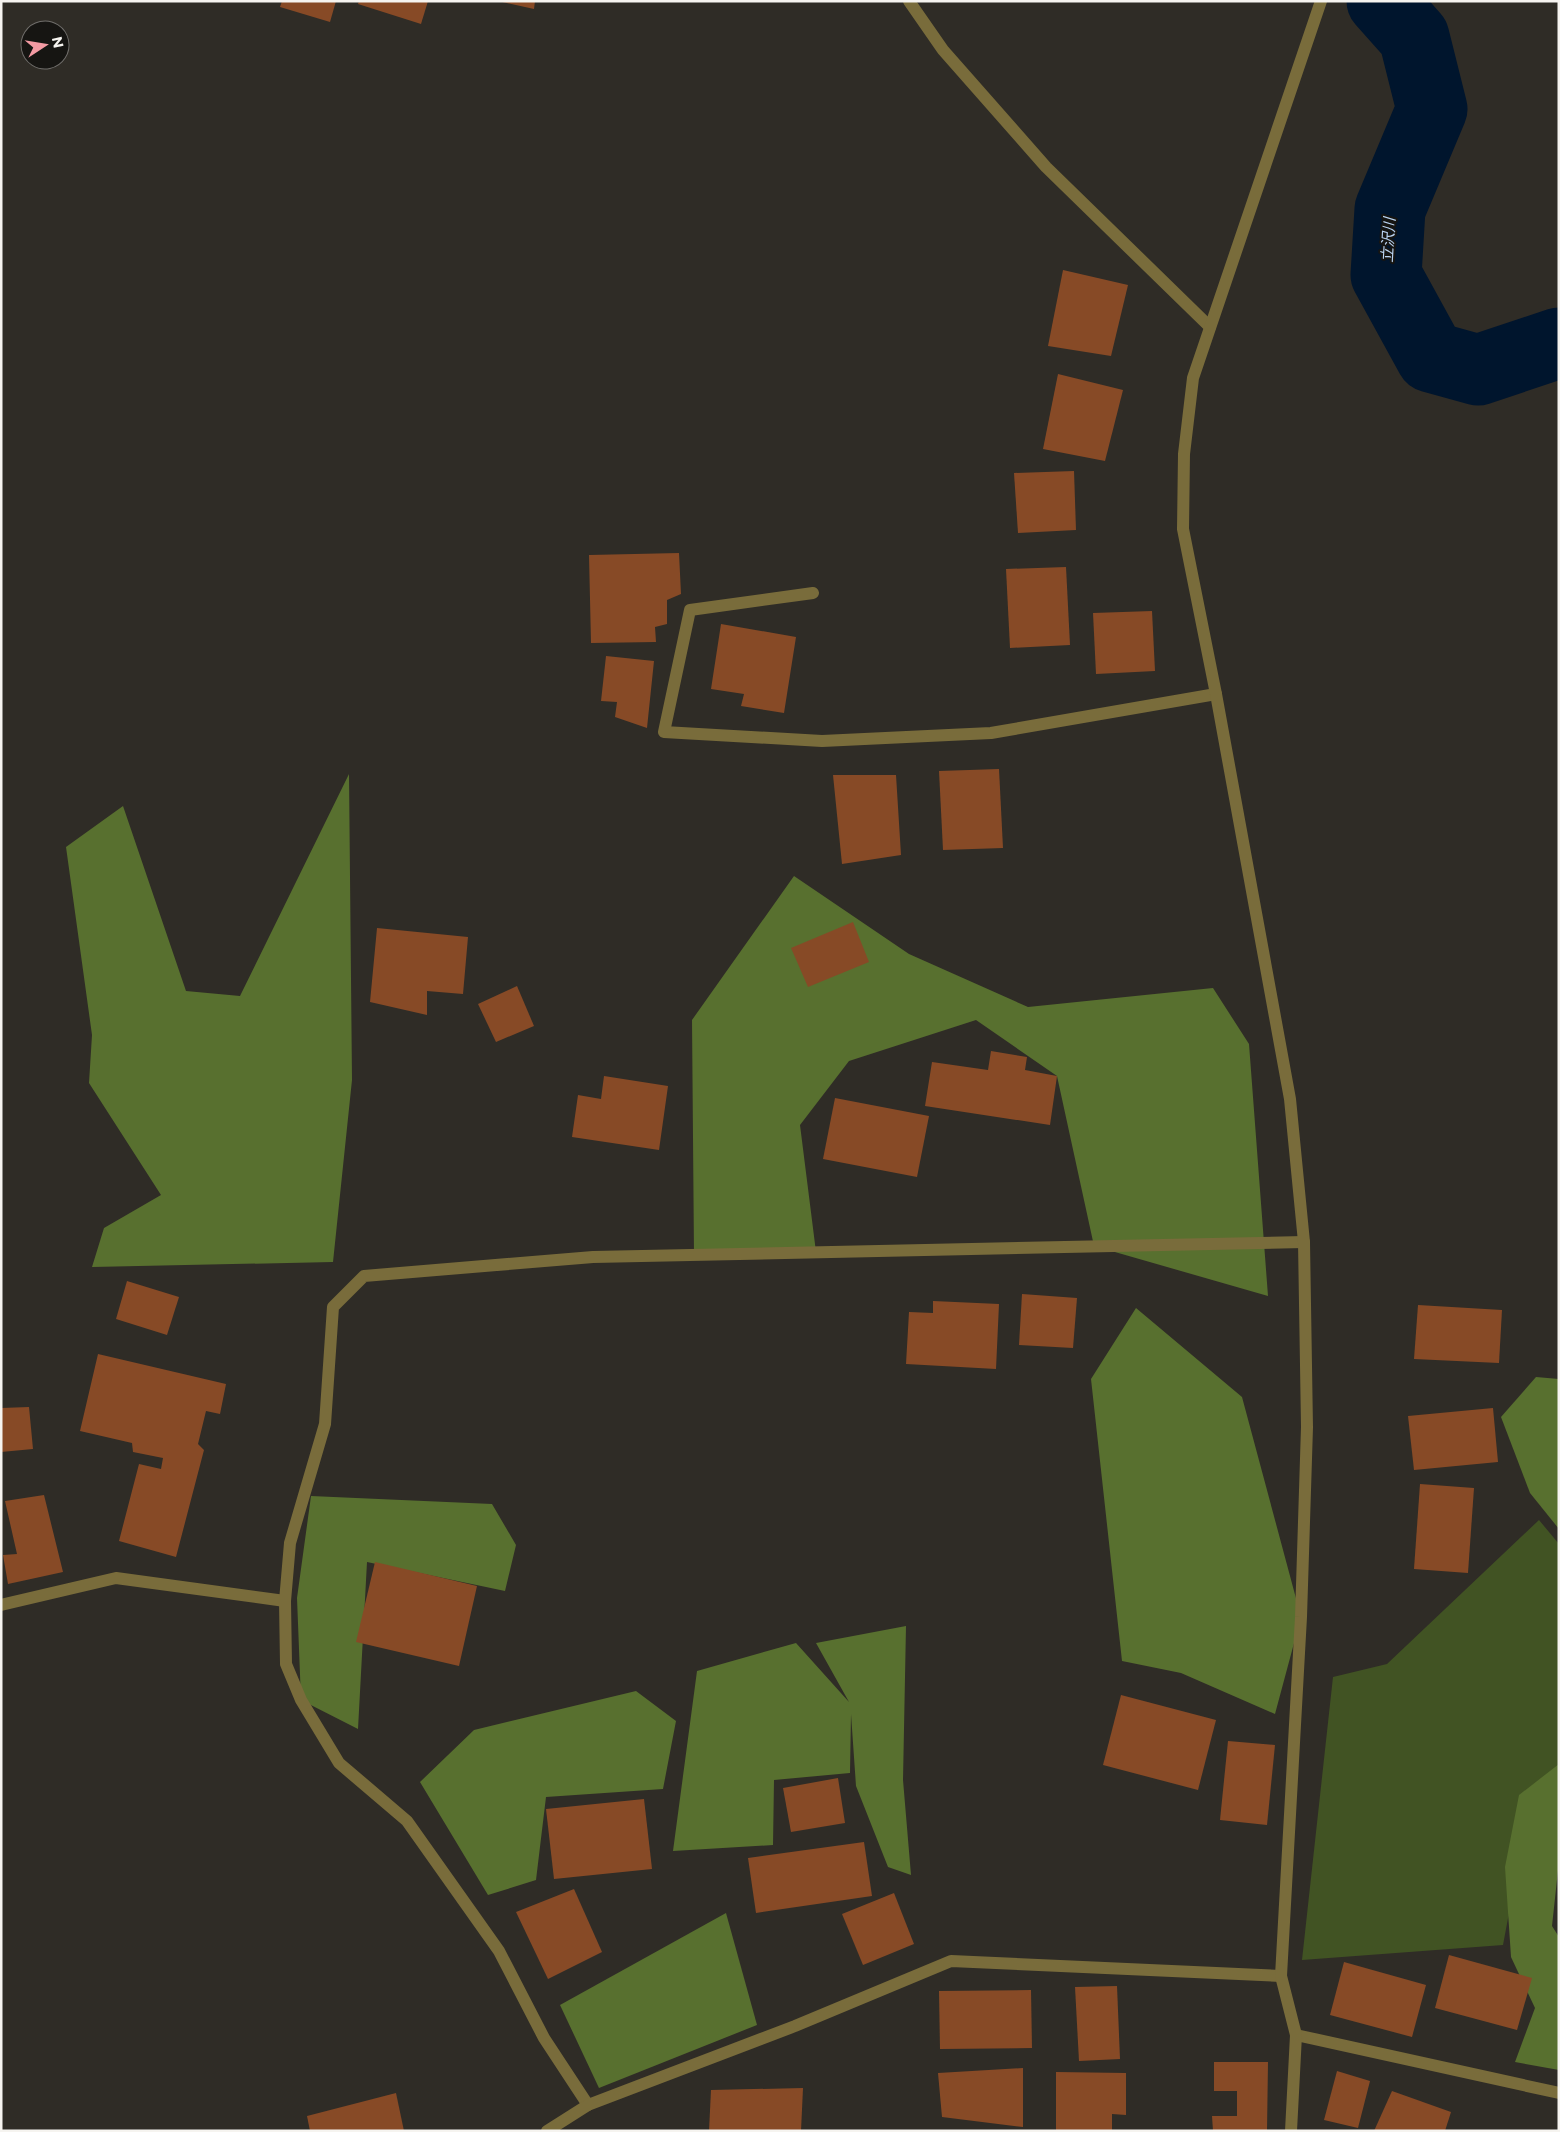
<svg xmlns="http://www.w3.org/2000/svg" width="1560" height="2132" viewBox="0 0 1560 2132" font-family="Montserrat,'Noto Sans JP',sans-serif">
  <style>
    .green { fill: #415323 }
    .forest { fill: #58702f }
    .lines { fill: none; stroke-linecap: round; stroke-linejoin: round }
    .river { stroke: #00152d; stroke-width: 71 }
    .building { fill: #874a26 }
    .minor { stroke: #796c3b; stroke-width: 12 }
    .labels { text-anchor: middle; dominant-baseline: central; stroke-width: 4; stroke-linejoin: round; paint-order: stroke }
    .water-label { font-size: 15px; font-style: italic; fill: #bad4f2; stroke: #161512 }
  </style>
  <rect width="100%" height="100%" fill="#2f2c26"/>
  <path class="green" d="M1539 1520 1559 1544V1772L1533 1785 1503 1945 1302 1960 1333 1677 1387 1664Z"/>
  <g class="forest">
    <path d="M349 774 352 1080 333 1262 92 1267 104 1228 161 1195 89 1083 92 1035 66 847 123 806 186 991 240 996Z"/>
    <path d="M794 876 909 954 1028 1007 1213 988 1249 1044 1268 1296 1094 1246 1057 1076 976 1020 849 1061 800 1125 816 1252 694 1255 692 1020Z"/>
    <path d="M1136 1308 1242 1397 1301 1617 1275 1714 1181 1673 1122 1661 1091 1379Z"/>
    <path d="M1536 1377 1559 1379V1529L1530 1493 1501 1417Z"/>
    <path d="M311 1496 492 1504 516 1545 505 1591 367 1562 358 1729 301 1700 297 1598Z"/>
    <path d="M906 1626 903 1780 911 1875 888 1867 856 1786 851 1714 850 1773 774 1780 773 1845 673 1851 697 1671 796 1643 849 1702 816 1643Z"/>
    <path d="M636 1691 676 1721 663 1789 546 1797 536 1880 488 1895 420 1782 474 1730Z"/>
    <path d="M1559 1764V1861L1552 1926 1559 1937V2070L1515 2062 1535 2008 1511 1957 1505 1867 1519 1795Z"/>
    <path d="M726 1913 757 2025 599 2088 560 2005Z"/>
  </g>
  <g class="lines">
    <path class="river" d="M1382 1 1414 37 1432 109 1390 209 1386 275 1431 357 1478 370 1559 343"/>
  </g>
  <g class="building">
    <path d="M282 1H336L330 22 280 7Z"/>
    <path d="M359 1H428L421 24 358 4Z"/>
    <path d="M498 1H535L534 9Z"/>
    <path d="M1063 270 1128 285 1111 356 1048 346Z"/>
    <path d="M1058 374 1123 390 1105 461 1043 449Z"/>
    <path d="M1074 471 1076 530 1018 533 1014 473Z"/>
    <path d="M679 553 681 594 667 600V624L655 627 656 642 591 643 589 555Z"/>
    <path d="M1066 567 1070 645 1010 648 1006 569Z"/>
    <path d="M1152 611 1155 671 1096 674 1093 613Z"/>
    <path d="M721 624 796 637 784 713 741 706 744 694 711 689Z"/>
    <path d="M606 656 654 661 647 728 615 717 617 702 601 701Z"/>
    <path d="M999 769 1003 848 943 850 939 771Z"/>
    <path d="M833 775H896L901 855 842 864Z"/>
    <path d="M853 922 869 962 808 987 791 948Z"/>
    <path d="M377 928 468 937 463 994 427 991V1015L370 1002Z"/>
    <path d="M517 986 534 1026 496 1042 478 1004Z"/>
    <path d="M991 1051 1027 1057 1025 1070 1057 1076 1050 1125 925 1106 932 1062 988 1070Z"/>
    <path d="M604 1076 668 1086 659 1150 572 1137 578 1095 601 1099Z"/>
    <path d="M835 1098 929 1116 917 1177 823 1159Z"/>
    <path d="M127 1281 179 1297 167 1335 116 1319Z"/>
    <path d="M1022 1294 1077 1298 1073 1348 1019 1345Z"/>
    <path d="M933 1301 999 1304 996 1369 906 1364 909 1312 933 1313Z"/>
    <path d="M1418 1305 1502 1310 1499 1363 1414 1359Z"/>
    <path d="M98 1354 226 1384 220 1414 206 1411 198 1444 204 1450 176 1557 119 1541 139 1464 161 1469 163 1458 133 1452 132 1443 80 1431Z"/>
    <path d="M29 1407 33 1449 1 1452V1408Z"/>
    <path d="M1493 1408 1498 1462 1414 1470 1408 1416Z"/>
    <path d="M1420 1484 1474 1488 1468 1573 1414 1569Z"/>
    <path d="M44 1495 63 1572 8 1584 3 1555 17 1554 5 1501Z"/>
    <path d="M375 1562 477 1586 459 1666 356 1642Z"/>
    <path d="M1121 1695 1216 1720 1198 1790 1103 1765Z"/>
    <path d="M1228 1741 1275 1745 1267 1825 1220 1820Z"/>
    <path d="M838 1778 845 1823 791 1832 783 1788Z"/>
    <path d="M644 1799 652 1869 554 1879 546 1809Z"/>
    <path d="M864 1842 872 1896 756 1913 748 1858Z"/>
    <path d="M574 1889 602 1952 548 1979 516 1912Z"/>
    <path d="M894 1893 914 1944 863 1965 842 1914Z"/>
    <path d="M1449 1955 1532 1978 1517 2030 1435 2008Z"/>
    <path d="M1344 1962 1426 1985 1412 2037 1330 2015Z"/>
    <path d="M1117 1986 1120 2059 1079 2061 1075 1987Z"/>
    <path d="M1031 1990 1032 2048 940 2049 939 1991Z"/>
    <path d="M1214 2062H1268L1267 2131H1213L1212 2116H1237V2091H1214Z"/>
    <path d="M1023 2068V2127L942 2117 938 2073Z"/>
    <path d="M1337 2071 1370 2081 1358 2128 1324 2120Z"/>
    <path d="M1056 2072 1126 2073V2115L1112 2114V2131H1056Z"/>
    <path d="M803 2088 801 2131H709L711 2090Z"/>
    <path d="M1392 2091 1451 2112 1445 2131H1374Z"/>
    <path d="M396 2093 404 2131H310L307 2116Z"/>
  </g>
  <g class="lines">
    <g class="minor">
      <path d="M909 1 943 50 1046 167 1210 327"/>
      <path d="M813 593 690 610 664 732 822 741 991 733 1216 694"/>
      <path d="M1 1605 116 1578 285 1601"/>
      <path d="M1296 2035 1559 2093"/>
      <path d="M588 2105 544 2038 499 1951 407 1821 339 1763 301 1700 286 1664 285 1601 290 1543 325 1424 333 1307 364 1276 593 1257 1304 1242"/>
      <path d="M547 2131 588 2105 795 2026 951 1961 1281 1976"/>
      <path d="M1291 2131 1296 2035 1281 1976 1301 1617 1307 1427 1304 1242 1290 1099 1216 694 1183 529 1184 454 1193 378 1321 1"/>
    </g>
  </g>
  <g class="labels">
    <g class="water-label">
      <text transform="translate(1388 240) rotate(-87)">立沢川</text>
    </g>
  </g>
  <rect width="1560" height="2132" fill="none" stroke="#f6f4f0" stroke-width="5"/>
  <g transform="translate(45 45) rotate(78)"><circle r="24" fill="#161512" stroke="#706e6b"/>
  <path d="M0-4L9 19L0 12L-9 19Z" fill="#f49aa3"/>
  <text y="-8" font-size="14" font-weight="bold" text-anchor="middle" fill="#f6f4f0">N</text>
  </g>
</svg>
